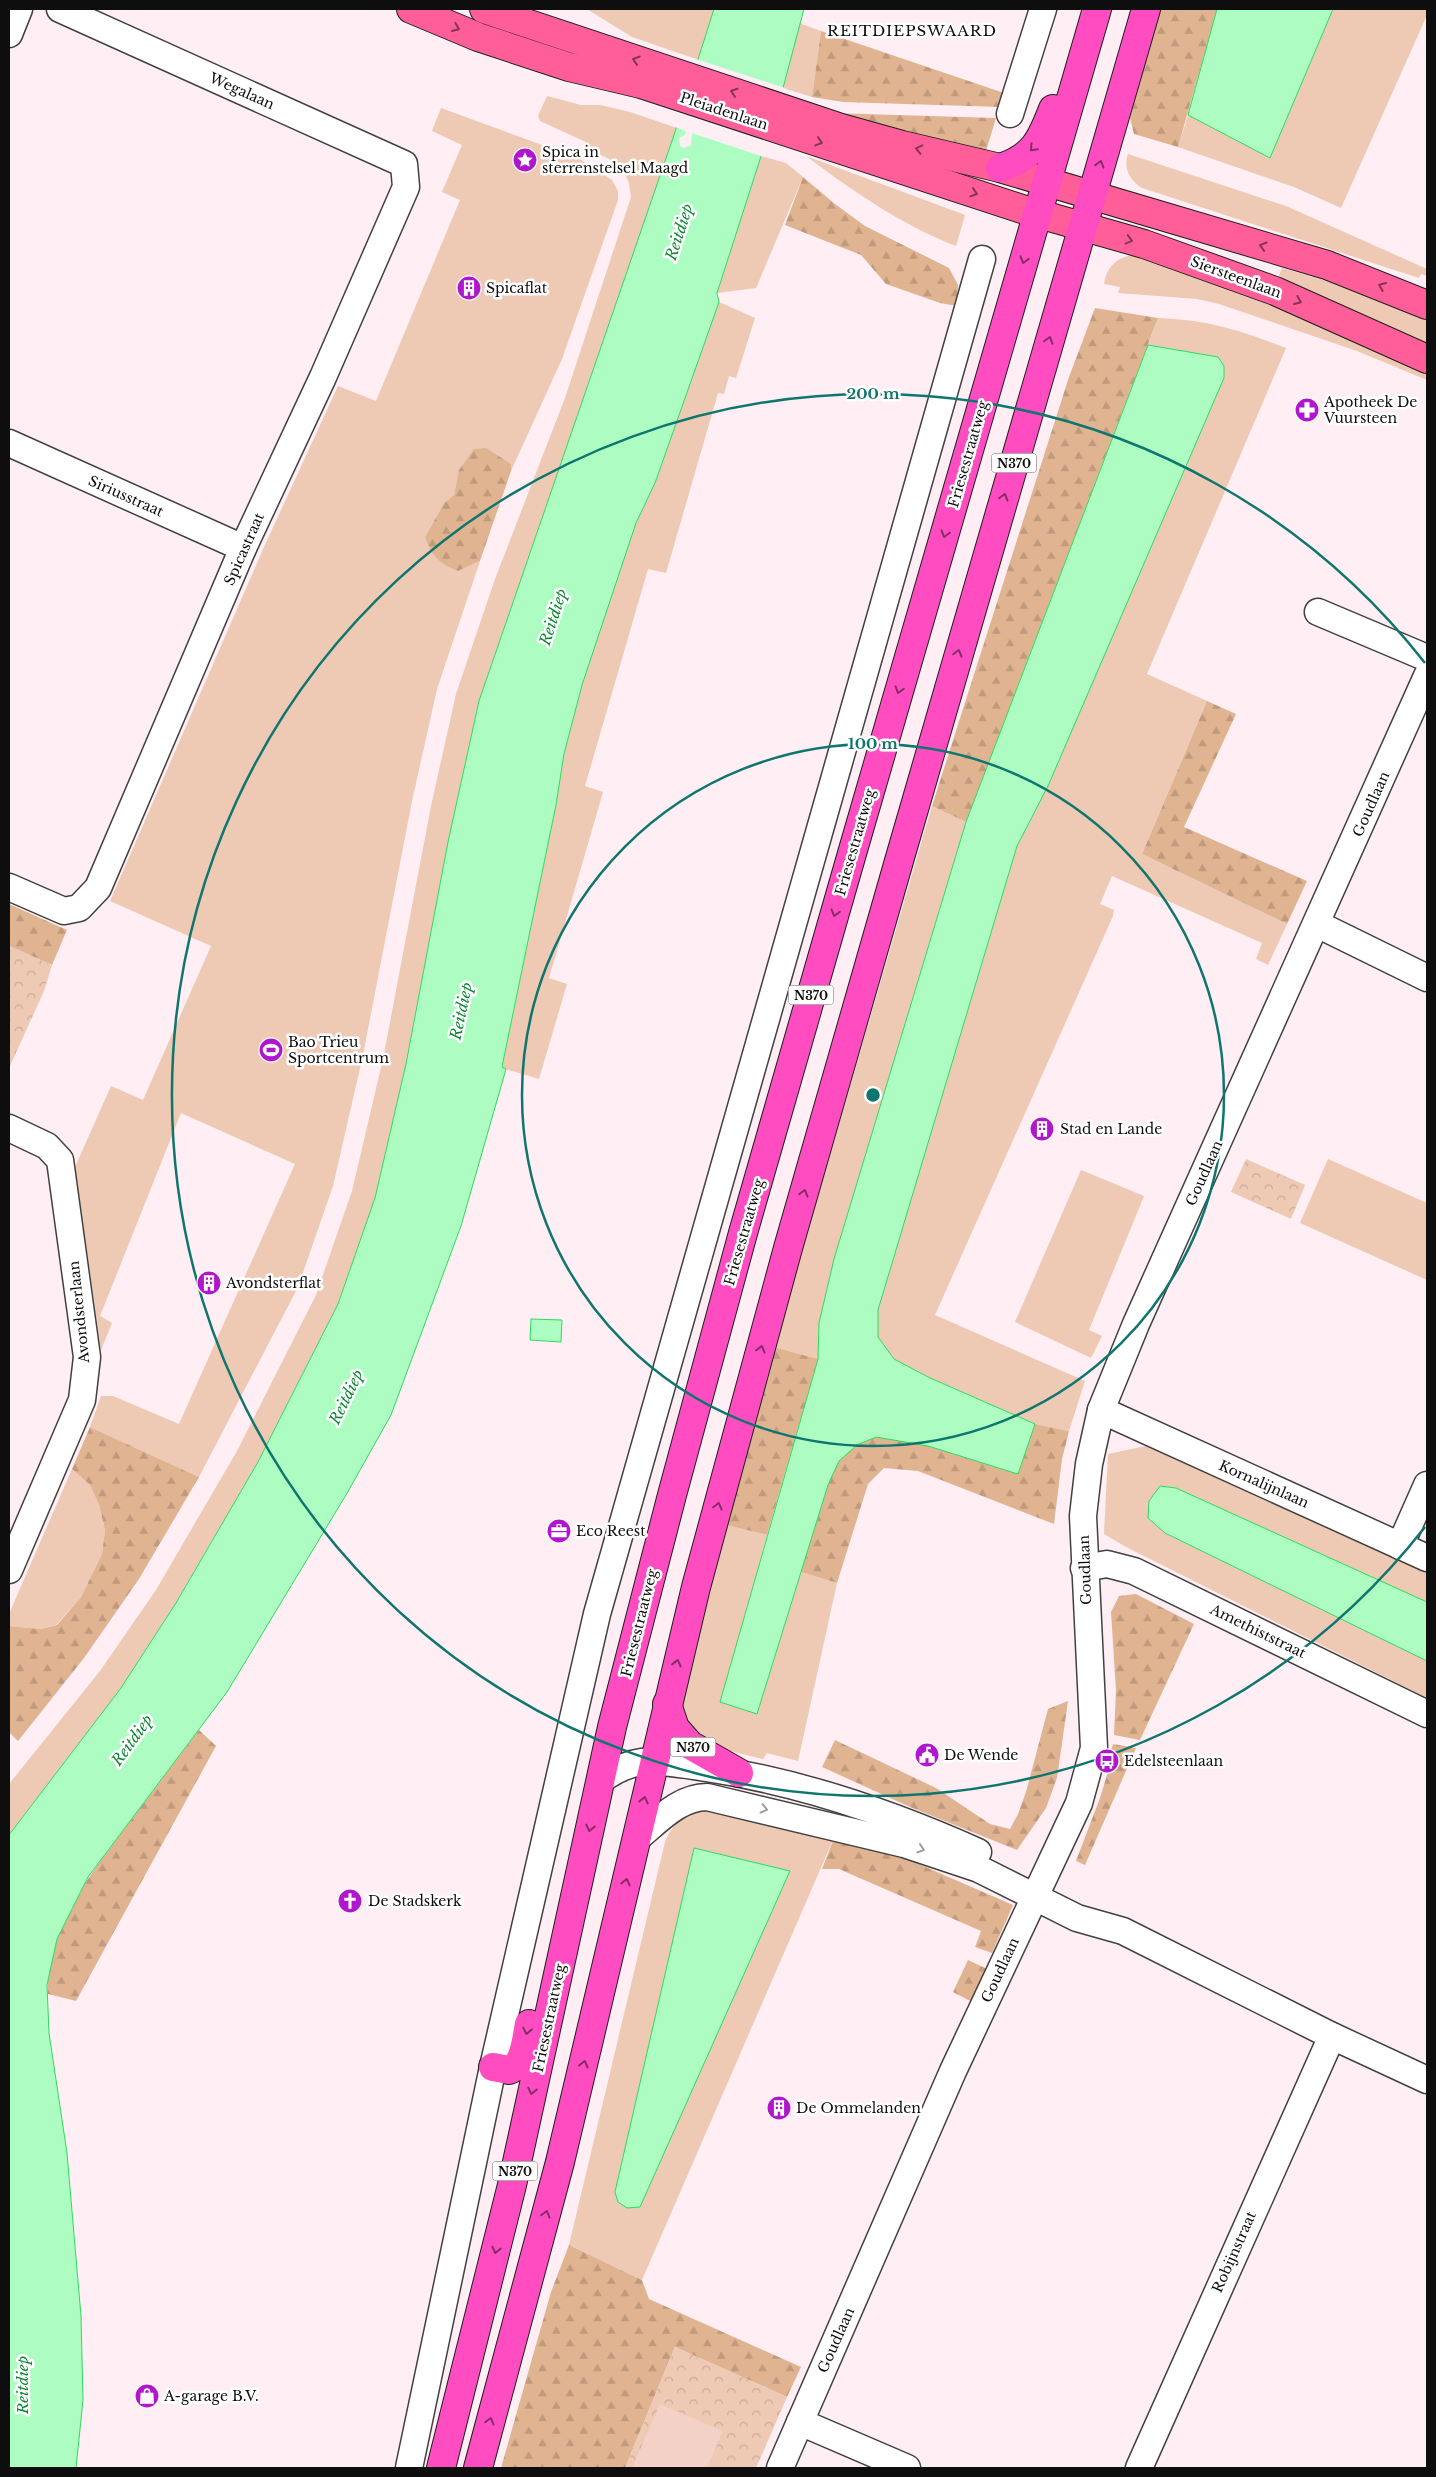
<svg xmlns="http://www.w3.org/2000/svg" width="1436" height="2477" viewBox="0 0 1436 2477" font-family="'Libre Baskerville',serif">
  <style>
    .grass { fill: #eec9b3 }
    .forest { fill: url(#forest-firs) }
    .park { fill: url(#park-crowns) }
    .pitch { fill: #f4d1c6 }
    .water { fill: #adfdc2; stroke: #2cdc5e }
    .pier { fill: #ffeef4 }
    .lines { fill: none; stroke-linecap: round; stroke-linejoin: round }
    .minor-casing { stroke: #414141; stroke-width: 29 }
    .major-casing { stroke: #1f1f1f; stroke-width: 30 }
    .highway-casing { stroke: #1f1f1f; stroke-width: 30 }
    .minor { stroke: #fff; stroke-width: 26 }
    .major { stroke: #ff5e98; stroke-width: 28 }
    .highway { stroke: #ff4cc1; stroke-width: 28 }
    .oneway { stroke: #863653 }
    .oneway2 { stroke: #862d68 }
    .oneway3 { stroke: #9f9f9f }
    .ring { fill: none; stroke: #0f766e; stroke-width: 2.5 }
    .labels { text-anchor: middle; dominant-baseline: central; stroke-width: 5; stroke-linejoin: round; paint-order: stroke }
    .shield { fill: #fff; stroke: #565656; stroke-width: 1 }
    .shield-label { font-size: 12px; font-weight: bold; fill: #0e0e0e }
    .street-label { font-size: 14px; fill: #0e0e0e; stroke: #fff }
    .poi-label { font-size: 14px; fill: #0e0e0e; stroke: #fff; text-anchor: start }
    .neighbourhood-label { font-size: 15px; letter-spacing: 1px; fill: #0e0e0e; stroke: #fff }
    .water-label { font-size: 15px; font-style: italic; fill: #0b8633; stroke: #fff }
    .centre { fill: #0f766e; stroke: #fff; stroke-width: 2.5 }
    .ring-label { font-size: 15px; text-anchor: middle; font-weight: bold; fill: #0f766e; stroke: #fff; stroke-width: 5; stroke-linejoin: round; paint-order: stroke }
  </style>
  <defs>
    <pattern id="forest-firs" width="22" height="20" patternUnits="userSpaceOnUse" patternTransform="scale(1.25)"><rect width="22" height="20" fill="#e1b491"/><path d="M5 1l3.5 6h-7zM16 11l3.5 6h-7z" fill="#c09a7c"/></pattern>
    <pattern id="park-crowns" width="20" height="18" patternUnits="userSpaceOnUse" patternTransform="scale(1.25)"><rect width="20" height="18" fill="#eec9b3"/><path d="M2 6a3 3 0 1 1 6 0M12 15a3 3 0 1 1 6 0" fill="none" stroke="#cbab99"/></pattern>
  </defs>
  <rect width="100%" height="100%" fill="#ffeef4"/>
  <g class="grass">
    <path d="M587 9H714L699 60 632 37Z"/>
    <path d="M1333 9H1427V15L1341 208 1294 187 1178 147 1188 115 1270 157Z"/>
    <path d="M799 23 821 31 812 97 783 88Z"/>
    <path d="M547 96 581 105H600L630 112 677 128 479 701 455 810 406 1064 375 1198 338 1304 258 1462 176 1603 121 1688 9 1835V1784L100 1671 156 1590 237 1451 316 1295 352 1191 383 1059 431 806 456 694 495 579 565 398 631 197C629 164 611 159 584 148L586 142 540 121 538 116Z"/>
    <path d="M441 108 580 159 612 180 618 191V200L562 359 511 471V464L457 481 454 495 444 503 425 537 458 571 480 561 437 689 412 801 363 1055 333 1186 298 1287 199 1477 90 1427 101 1396H113L179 1424 295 1164 181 1113 100 1316 112 1323 101 1350 75 1167 111 1086 143 1100 211 946 110 901 264 547 338 386 376 401 460 200 442 192 462 145 432 131Z"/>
    <path d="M1128 154 1286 206 1427 269V276L1421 274 1419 278 1142 188C1130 180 1123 169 1128 154Z"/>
    <path d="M761 156 786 163 803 177 756 288 717 293Z"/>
    <path d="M806 156 965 215 956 246C901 225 853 191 806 156Z"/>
    <path d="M1132 255H1142L1285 304 1427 369V380L1357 351 1219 304 1197 299 1118 293 1120 287 1104 284C1106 268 1116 258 1132 255Z"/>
    <path d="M1282 268 1341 285 1427 315V349L1277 281Z"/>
    <path d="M719 302 755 318 736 378 729 376 724 394 718 393 666 573 648 569 585 786 603 792 549 978 567 984 539 1079 502 1068 556 805 564 754 582 685 636 523 655 483Z"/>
    <path d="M1158 318C1209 320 1239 330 1286 348L1147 674 1207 701 1142 854 1287 924 1268 965 1256 959 1262 943 1112 876 1100 904 1114 910 1113 916 935 1315 1085 1381 1069 1431 1035 1424 928 1377 894 1359 878 1337V1310L1017 846 1048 786 1218 357 1148 345Z"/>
    <path d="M932 806 966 822 834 1259 819 1323 818 1359 774 1347Z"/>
    <path d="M1328 1159 1427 1203V1280L1300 1223Z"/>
    <path d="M1081 1170 1144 1196 1089 1330 1102 1336 1091 1358 1015 1322Z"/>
    <path d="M1146 1446 1427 1573V1602L1176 1488 1165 1533 1427 1661V1698L1126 1547 1104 1534 1108 1454Z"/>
    <path d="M72 1469 90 1485 99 1505 105 1530 102 1554 81 1597 56 1625 40 1629 9 1626V1614Z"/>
    <path d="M726 1525 767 1535 721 1702 757 1714 801 1572 837 1583 798 1761 767 1753 763 1759 726 1750 692 1734 680 1706Z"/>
    <path d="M703 1808 836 1833 642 2280 569 2245 665 1842C673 1822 684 1816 703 1808Z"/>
  </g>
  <g class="forest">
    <path d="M1160 9H1217L1178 147 1134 134 1130 118Z"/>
    <path d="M821 31 1004 93 1000 107 843 102 812 97Z"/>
    <path d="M830 113 996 118 986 151Z"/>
    <path d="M803 177 835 204 865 226 949 268 958 285 957 306 940 303 886 284 861 255 785 225Z"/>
    <path d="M1095 308 1158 318 966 822 932 806 1069 377Z"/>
    <path d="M486 448 511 464V471L480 561 458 571C438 563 433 557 425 537L444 503 454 495 459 470 474 449Z"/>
    <path d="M1207 701 1236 714 1184 827 1307 881 1287 924 1142 854Z"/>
    <path d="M9 904 67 930 52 965 9 946Z"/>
    <path d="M774 1347 818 1359 767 1535 726 1525Z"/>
    <path d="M1035 1424 1069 1431 1062 1459 1054 1524 918 1471 884 1468 868 1484 837 1583 801 1572C809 1546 824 1479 839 1460 847 1451 865 1437 878 1437 919 1438 977 1461 1018 1474Z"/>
    <path d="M90 1427 199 1477 139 1579 84 1658 18 1741 9 1732V1626L40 1629 57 1625 81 1597 102 1554 105 1530 99 1505 90 1485 72 1469Z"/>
    <path d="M1136 1594 1194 1624 1140 1740 1114 1735 1116 1690 1111 1612 1119 1596Z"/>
    <path d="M1068 1701 1057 1778 1046 1808 1017 1850 910 1807 822 1767 835 1740 936 1788 990 1824 1010 1829 1018 1814 1026 1792 1048 1709Z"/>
    <path d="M199 1730 216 1746 76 2001 48 1994C45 1928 97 1865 134 1816 156 1787 177 1759 199 1730Z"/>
    <path d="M1113 1744 1136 1748 1085 1865 1076 1861 1100 1798 1108 1772H1112L1115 1752 1111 1751Z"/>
    <path d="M836 1833 857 1843 914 1862 1013 1905 992 1953 975 1947 981 1931 839 1869H822Z"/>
    <path d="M968 1960 987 1969 972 2002 953 1992Z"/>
    <path d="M569 2245 642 2280 649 2299 801 2367 787 2397 675 2347 625 2468H501L551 2292Z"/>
  </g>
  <g class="park">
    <path d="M9 946 52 965 44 991 9 1068Z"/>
    <path d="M1246 1159 1305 1185 1291 1219 1231 1192Z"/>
    <path d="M675 2347 787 2397 756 2468H625Z"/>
  </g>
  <path class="pitch" d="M660 2404 723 2431 707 2468H632Z"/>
  <g class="water">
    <path d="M714 9H804L783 88 717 293 719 302 655 483 636 523 582 685 564 754 556 805 502 1067 506 1069 461 1226 391 1415 346 1495 227 1692 88 1877 57 1939 47 1985 49 2033 67 2153 81 2316 83 2400 76 2468H9V1835L121 1688 176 1603 258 1462 338 1304 375 1198 406 1064 448 842 479 701 673 138Z"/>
    <path d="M1217 9H1333L1270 158 1188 115Z"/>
    <path d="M1148 345 1218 357 1224 366V378L1048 786 1017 846 878 1310V1337L894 1359 928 1377 1035 1424 1018 1474 928 1446 876 1437 857 1445 839 1461 828 1485 757 1714 720 1702 818 1359 819 1323 834 1259 966 822Z"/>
    <path d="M531 1319 562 1320 561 1342 530 1340Z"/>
    <path d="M1160 1486 1176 1488 1427 1602V1661L1165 1533 1148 1518 1149 1501Z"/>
    <path d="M694 1848 790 1871 640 2207 627 2208 618 2202 615 2192Z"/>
  </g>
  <path class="pier" d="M696 59 785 88 764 157 692 133 691 145 684 148 680 146 679 138 685 135 686 131 675 127Z"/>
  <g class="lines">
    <defs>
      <g id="minor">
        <path d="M9 34 19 9"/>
        <path d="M1010 114 1043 9"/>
        <path d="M9 443 243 548"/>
        <path d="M1318 612 1427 658"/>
        <path d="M9 887 64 911 79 908 98 888 243 548 323 377 406 187 404 164 60 9"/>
        <path d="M1317 924 1427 978"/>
        <path d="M9 1128 47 1146 60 1160 87 1357 82 1400 9 1570"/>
        <path d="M1101 1410 1427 1558"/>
        <path d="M1400 1546 1427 1485"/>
        <path d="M1084 1568 1107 1564 1134 1571 1427 1714"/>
        <path d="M601 1780C613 1771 626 1764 642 1762 663 1760 686 1765 706 1768 801 1782 891 1813 978 1852"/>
        <path d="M637 1838C658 1821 679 1797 707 1797L904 1844 979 1869 1077 1918 1123 1931 1332 2036 1427 2080"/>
        <path d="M800 2422 907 2468"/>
        <path d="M409 2468 493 2067 597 1614 982 259"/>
        <path d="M780 2468 953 2071 1079 1803 1094 1748 1083 1516 1089 1464 1101 1410 1136 1324 1427 676"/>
        <path d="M1139 2468 1332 2036"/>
      </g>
      <g id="major">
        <path d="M411 9 478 37 569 67 641 84 1025 210 1144 244 1275 291 1427 359"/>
        <path d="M484 9 841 128 902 145 1000 168 1327 265 1427 305"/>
      </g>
      <g id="highway">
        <path d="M1000 168C1034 157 1041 140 1053 109"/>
        <path d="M667 1704 675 1728 690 1745 739 1773"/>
        <path d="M493 2067 509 2070C525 2065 526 2038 529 2024"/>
        <path d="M441 2468 512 2185 612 1727 672 1495 743 1233 853 850 1097 9"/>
        <path d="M478 2468 560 2162 696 1587 788 1248 901 854 1146 9"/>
      </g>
    </defs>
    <use href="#minor" class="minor-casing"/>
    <use href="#major" class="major-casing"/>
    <use href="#highway" class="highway-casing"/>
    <use href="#minor" class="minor"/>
    <use href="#major" class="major"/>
    <use href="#highway" class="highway"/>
  </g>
  <defs><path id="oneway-chevron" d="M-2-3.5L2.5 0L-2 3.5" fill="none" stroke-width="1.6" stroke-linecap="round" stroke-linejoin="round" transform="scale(1.25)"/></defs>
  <g class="oneway">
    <use href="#oneway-chevron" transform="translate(456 28) rotate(23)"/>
    <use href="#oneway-chevron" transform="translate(636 60) rotate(-162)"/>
    <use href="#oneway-chevron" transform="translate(734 92) rotate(-162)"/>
    <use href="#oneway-chevron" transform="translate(819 142) rotate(18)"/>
    <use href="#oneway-chevron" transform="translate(919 149) rotate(-167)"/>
    <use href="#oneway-chevron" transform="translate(974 193) rotate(18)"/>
    <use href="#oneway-chevron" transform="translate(1129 240) rotate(15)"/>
    <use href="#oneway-chevron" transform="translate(1263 246) rotate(-163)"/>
    <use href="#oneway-chevron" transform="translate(1382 286) rotate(-157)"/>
    <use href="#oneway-chevron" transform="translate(1298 301) rotate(23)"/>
  </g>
  <g class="oneway2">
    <use href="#oneway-chevron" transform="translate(1033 148) rotate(133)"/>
    <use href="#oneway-chevron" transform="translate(1100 164) rotate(-74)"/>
    <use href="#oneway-chevron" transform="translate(1024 260) rotate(106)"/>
    <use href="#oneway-chevron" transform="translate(1049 340) rotate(-74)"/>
    <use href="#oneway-chevron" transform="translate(1004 497) rotate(-74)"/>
    <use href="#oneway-chevron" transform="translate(945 534) rotate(106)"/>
    <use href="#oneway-chevron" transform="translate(958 653) rotate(-74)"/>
    <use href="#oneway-chevron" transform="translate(899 690) rotate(106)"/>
    <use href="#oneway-chevron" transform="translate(835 913) rotate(106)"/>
    <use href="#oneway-chevron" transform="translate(804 1193) rotate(-74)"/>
    <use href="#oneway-chevron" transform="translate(761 1349) rotate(-75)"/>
    <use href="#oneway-chevron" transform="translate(718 1506) rotate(-75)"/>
    <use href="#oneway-chevron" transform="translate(677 1663) rotate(-76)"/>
    <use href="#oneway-chevron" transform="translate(644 1800) rotate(-77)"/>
    <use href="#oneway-chevron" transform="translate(590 1828) rotate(102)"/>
    <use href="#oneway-chevron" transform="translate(626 1882) rotate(-77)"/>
    <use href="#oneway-chevron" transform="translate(527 2031) rotate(102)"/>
    <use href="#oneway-chevron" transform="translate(584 2064) rotate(-76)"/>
    <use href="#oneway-chevron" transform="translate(532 2091) rotate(102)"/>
    <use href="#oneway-chevron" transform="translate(546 2214) rotate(-75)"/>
    <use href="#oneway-chevron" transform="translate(496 2250) rotate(103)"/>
    <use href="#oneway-chevron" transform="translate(490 2421) rotate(-75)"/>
  </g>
  <g class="oneway3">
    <use href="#oneway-chevron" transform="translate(764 1809) rotate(13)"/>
    <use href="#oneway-chevron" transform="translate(921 1849) rotate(18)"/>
  </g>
  <g class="ring">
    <circle cx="873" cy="1095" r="351"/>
    <path d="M1425 1527A701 701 0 1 1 1425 663"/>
  </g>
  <defs>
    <symbol id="sight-disc" viewBox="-11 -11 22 22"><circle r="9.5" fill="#b017cd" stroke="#fff"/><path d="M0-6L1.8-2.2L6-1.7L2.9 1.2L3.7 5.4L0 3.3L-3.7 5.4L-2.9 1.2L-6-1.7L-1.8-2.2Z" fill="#fff"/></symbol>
    <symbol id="building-disc" viewBox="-11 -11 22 22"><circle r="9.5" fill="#b017cd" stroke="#fff"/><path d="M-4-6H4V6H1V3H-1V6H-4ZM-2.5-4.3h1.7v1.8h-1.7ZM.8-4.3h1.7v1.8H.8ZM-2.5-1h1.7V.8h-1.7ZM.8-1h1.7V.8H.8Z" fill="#fff"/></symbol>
    <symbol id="pharmacy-disc" viewBox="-11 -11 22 22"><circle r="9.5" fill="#b017cd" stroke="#fff"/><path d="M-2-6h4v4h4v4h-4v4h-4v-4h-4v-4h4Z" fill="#fff"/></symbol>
    <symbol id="stadium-disc" viewBox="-11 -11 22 22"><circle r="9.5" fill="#b017cd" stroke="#fff"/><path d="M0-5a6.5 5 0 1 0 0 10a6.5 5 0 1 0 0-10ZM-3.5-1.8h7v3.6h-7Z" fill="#fff"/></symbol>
    <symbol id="office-disc" viewBox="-11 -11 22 22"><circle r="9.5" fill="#b017cd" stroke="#fff"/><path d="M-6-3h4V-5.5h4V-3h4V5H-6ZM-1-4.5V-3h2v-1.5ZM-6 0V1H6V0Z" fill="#fff"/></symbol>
    <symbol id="civic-disc" viewBox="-11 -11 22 22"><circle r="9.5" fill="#b017cd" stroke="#fff"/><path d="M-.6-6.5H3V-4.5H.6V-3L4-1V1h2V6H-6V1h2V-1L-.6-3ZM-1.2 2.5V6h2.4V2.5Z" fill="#fff"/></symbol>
    <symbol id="bus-disc" viewBox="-11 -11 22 22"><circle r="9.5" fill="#b017cd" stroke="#fff"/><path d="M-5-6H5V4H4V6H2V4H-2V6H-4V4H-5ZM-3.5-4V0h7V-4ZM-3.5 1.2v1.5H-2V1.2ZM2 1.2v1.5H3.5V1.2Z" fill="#fff"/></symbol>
    <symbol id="church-disc" viewBox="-11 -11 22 22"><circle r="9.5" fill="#b017cd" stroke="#fff"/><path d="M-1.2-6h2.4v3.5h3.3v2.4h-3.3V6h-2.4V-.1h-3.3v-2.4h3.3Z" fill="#fff"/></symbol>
    <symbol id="shop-disc" viewBox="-11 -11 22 22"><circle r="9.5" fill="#b017cd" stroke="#fff"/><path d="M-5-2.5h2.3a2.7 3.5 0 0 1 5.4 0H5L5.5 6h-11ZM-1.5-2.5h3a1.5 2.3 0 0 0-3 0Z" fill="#fff"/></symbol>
  </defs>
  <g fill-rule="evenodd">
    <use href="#sight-disc" x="511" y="146" width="28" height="28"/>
    <use href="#building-disc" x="455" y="274" width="28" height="28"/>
    <use href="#pharmacy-disc" x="1293" y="396" width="28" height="28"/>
    <use href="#stadium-disc" x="257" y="1036" width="28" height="28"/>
    <use href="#building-disc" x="1028" y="1115" width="28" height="28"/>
    <use href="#building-disc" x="195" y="1269" width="28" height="28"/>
    <use href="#office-disc" x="545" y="1517" width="28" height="28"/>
    <use href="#civic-disc" x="913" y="1741" width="28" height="28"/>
    <use href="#bus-disc" x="1093" y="1747" width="28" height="28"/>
    <use href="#church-disc" x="336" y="1887" width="28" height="28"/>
    <use href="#building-disc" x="765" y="2094" width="28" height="28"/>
    <use href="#shop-disc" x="133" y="2382" width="28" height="28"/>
  </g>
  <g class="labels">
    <g class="shield">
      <rect x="991.5" y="453.5" width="45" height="19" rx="4"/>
      <rect x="788.5" y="985.5" width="45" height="19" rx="4"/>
      <rect x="670.5" y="1737.5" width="45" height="19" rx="4"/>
      <rect x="492.5" y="2161.5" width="45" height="19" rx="4"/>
    </g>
    <g class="shield-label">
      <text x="1014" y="463">N370</text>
      <text x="811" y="995">N370</text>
      <text x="693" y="1747">N370</text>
      <text x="515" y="2171">N370</text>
    </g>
    <g class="street-label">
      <text transform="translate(242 91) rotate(24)">Wegalaan</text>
      <text transform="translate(724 111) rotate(18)">Pleiadenlaan</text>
      <text transform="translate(1236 277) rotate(20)">Siersteenlaan</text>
      <text transform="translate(968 454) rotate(-74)">Friesestraatweg</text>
      <text transform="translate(126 496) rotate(24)">Siriusstraat</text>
      <text transform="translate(244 549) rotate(-66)">Spicastraat</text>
      <text transform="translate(1371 804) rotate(-66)">Goudlaan</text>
      <text transform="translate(855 842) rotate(-74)">Friesestraatweg</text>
      <text transform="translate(1204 1173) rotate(-66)">Goudlaan</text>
      <text transform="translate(744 1232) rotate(-74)">Friesestraatweg</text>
      <text transform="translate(79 1312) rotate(-96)">Avondsterlaan</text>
      <text transform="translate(1264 1484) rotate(24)">Kornalijnlaan</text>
      <text transform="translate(1085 1570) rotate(-92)">Goudlaan</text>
      <text transform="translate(639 1623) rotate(-76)">Friesestraatweg</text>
      <text transform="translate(1258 1631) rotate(26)">Amethiststraat</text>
      <text transform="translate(1000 1970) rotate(-65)">Goudlaan</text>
      <text transform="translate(549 2018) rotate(-78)">Friesestraatweg</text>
      <text transform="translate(1234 2252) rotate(-66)">Robijnstraat</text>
      <text transform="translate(836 2340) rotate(-66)">Goudlaan</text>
    </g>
    <g class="poi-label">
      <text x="542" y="152">Spica in<tspan x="542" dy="16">sterrenstelsel Maagd</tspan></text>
      <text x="486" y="288">Spicaflat</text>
      <text x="1324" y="402">Apotheek De<tspan x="1324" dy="16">Vuursteen</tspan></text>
      <text x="288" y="1042">Bao Trieu<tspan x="288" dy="16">Sportcentrum</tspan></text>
      <text x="1060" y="1129">Stad en Lande</text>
      <text x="226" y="1283">Avondsterflat</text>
      <text x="576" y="1531">Eco Reest</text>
      <text x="944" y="1755">De Wende</text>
      <text x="1124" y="1761">Edelsteenlaan</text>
      <text x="368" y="1901">De Stadskerk</text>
      <text x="796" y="2108">De Ommelanden</text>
      <text x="164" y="2396">A-garage B.V.</text>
    </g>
    <g class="neighbourhood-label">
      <text x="912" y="30">REITDIEPSWAARD</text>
    </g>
    <g class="water-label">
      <text transform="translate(679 232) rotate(-72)">Reitdiep</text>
      <text transform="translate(553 617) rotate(-72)">Reitdiep</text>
      <text transform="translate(461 1011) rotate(-78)">Reitdiep</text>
      <text transform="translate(346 1397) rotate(-64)">Reitdiep</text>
      <text transform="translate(132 1740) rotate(-54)">Reitdiep</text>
      <text transform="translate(22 2385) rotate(-90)">Reitdiep</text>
    </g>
  </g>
  <circle cx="873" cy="1095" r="8" class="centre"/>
  <g class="ring-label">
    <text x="873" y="399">200 m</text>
    <text x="873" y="749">100 m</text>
  </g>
  <rect width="1436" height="2477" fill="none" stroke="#0e0e0e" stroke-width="20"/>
</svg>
